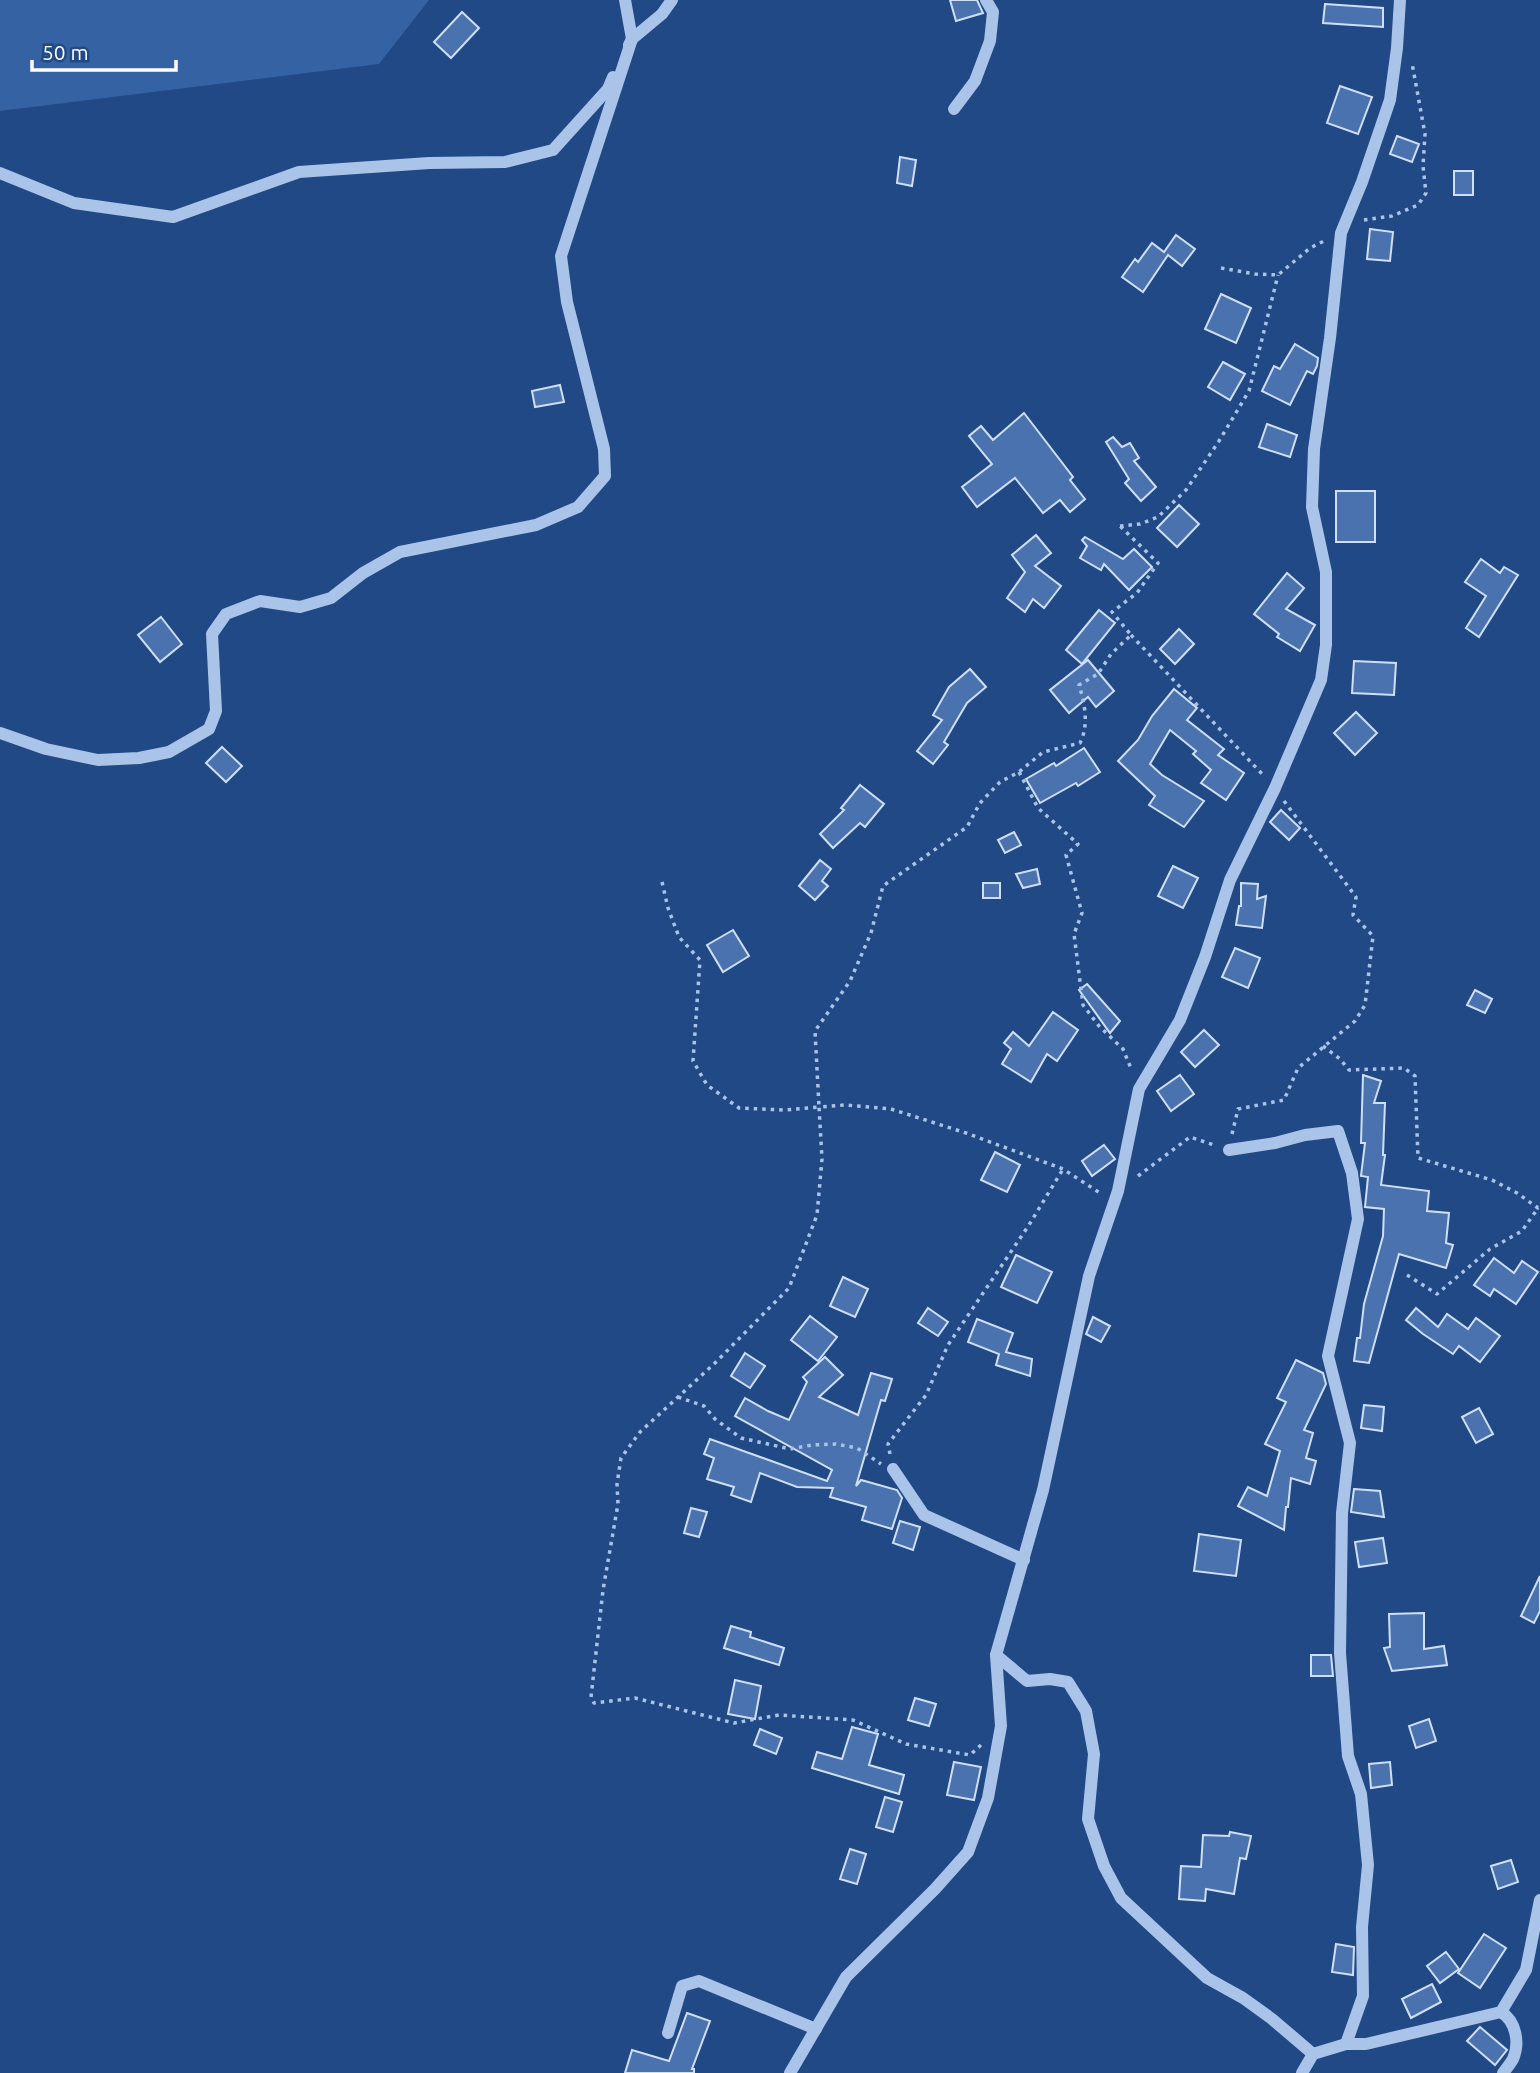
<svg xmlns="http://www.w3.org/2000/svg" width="1540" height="2073" viewBox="0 0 1540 2073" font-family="Ubuntu,sans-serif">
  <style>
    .green { fill: #3562a2 }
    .building { fill: #4a72ae; stroke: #cfdff7; stroke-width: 2 }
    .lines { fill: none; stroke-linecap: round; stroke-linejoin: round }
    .path { stroke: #aac4e9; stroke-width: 3.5; stroke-dasharray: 3.5 5; stroke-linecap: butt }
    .minor { stroke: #aac4e9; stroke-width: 12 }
  </style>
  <rect width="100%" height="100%" fill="#214985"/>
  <path class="green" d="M0 0H429L379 64 0 111Z"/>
  <g class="building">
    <path d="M950 0H977L983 13 956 21Z"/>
    <path d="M1325 4 1383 8V27L1323 23Z"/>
    <path d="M462 12 479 28 451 58 434 42Z"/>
    <path d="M1340 86 1372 97 1358 134 1327 123Z"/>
    <path d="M1397 136 1419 144 1412 162 1390 154Z"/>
    <path d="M900 157 916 160 912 186 897 183Z"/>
    <rect x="1454" y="171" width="19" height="24"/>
    <path d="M1370 229 1393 232 1390 261 1367 259Z"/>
    <path d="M1176 235 1195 249 1182 266 1168 255 1143 292 1122 277 1135 259 1138 262 1152 243 1164 252Z"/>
    <path d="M1221 294 1251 308 1236 343 1205 329Z"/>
    <path d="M1295 344 1318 358 1317 366 1313 374 1307 371 1290 405 1262 391 1274 366 1280 369Z"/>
    <path d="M1223 362 1245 374 1230 400 1208 387Z"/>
    <path d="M560 385 564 402 535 407 532 391Z"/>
    <path d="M1024 413 1073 477 1070 480 1085 499 1070 512 1060 500 1043 513 1015 478 977 507 962 487 992 464 969 436 981 426 993 440Z"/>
    <path d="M1267 424 1297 435 1290 457 1259 447Z"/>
    <path d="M1113 437 1122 447 1130 443 1139 458 1134 461 1156 487 1141 501 1125 483 1129 479 1106 442Z"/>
    <rect x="1336" y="491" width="39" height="51"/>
    <path d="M1179 505 1199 524 1177 547 1157 528Z"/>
    <path d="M1036 535 1051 553 1035 566 1061 586 1044 608 1033 599 1025 612 1007 598 1025 572 1012 555Z"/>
    <path d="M1085 537 1123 559 1134 549 1152 567 1129 590 1104 564 1101 570 1080 558 1087 546 1082 540Z"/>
    <path d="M1481 559 1500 573 1504 567 1518 575 1479 637 1466 628 1486 596 1465 582Z"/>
    <path d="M1287 573 1304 588 1286 609 1315 625 1300 651 1277 637 1279 634 1254 614Z"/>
    <path d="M1099 610 1115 623 1082 664 1066 650Z"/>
    <path d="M161 617 182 644 160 662 138 635Z"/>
    <path d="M1179 629 1194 644 1175 664 1160 649Z"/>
    <path d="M1088 660 1114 691 1096 707 1088 697 1069 713 1050 690Z"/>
    <path d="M1354 661 1396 663 1394 695 1352 693Z"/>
    <path d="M970 669 986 687 967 703 944 742 948 745 933 764 917 751 942 720 933 715 949 687Z"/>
    <path d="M1174 689 1197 708 1187 720 1224 749 1218 755 1244 773 1226 800 1201 783 1211 770 1193 754 1196 751 1170 730 1150 764 1162 775 1204 801 1184 827 1149 805 1155 796 1118 761 1138 740 1152 716Z"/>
    <path d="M1356 712 1377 733 1355 755 1334 733Z"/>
    <path d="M222 747 242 766 226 782 206 763Z"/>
    <path d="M1084 748 1100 772 1078 786 1076 783 1040 803 1026 779 1054 763 1056 766Z"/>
    <path d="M860 785 884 804 865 827 860 823 833 848 820 834 844 810 841 808Z"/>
    <path d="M1281 810 1300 828 1289 840 1270 822Z"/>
    <path d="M1014 832 1021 845 1005 853 998 840Z"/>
    <path d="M820 860 831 869 822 881 828 886 815 900 799 886Z"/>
    <path d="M1173 866 1198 878 1183 908 1158 896Z"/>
    <path d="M1037 869 1040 884 1023 888 1016 874Z"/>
    <rect x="983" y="883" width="17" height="15"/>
    <path d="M1241 883 1258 884 1257 899 1266 896 1262 928 1236 925 1239 906H1241Z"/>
    <path d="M733 930 749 956 723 972 707 945Z"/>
    <path d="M1235 948 1260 958 1248 988 1222 977Z"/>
    <path d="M1087 984 1120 1021 1110 1033 1079 990Z"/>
    <path d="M1475 990 1492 999 1485 1013 1467 1005Z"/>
    <path d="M1053 1012 1078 1030 1057 1061 1047 1054 1031 1082 1002 1064 1011 1049 1004 1043 1013 1032 1029 1046Z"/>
    <path d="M1204 1030 1219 1045 1195 1067 1181 1052Z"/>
    <path d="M1180 1075 1194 1094 1171 1111 1157 1091Z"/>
    <path d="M1363 1075 1381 1081 1374 1103H1385L1383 1155H1385L1381 1185 1429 1191 1427 1211 1449 1213 1446 1243 1453 1245 1446 1268 1399 1254 1369 1363 1354 1361 1357 1338H1360L1364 1304 1383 1236 1384 1209 1365 1207 1368 1177 1361 1176 1365 1143H1361Z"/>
    <path d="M1104 1145 1115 1159 1092 1176 1082 1161Z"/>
    <path d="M995 1152 1020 1165 1007 1192 981 1180Z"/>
    <path d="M1016 1255 1052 1272 1037 1303 1001 1287Z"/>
    <path d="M1494 1258 1514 1273 1522 1261 1538 1272 1516 1304 1494 1289 1490 1296 1474 1285Z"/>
    <path d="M843 1277 868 1289 855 1317 830 1306Z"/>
    <path d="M928 1308 948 1322 938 1336 918 1323Z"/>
    <path d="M1416 1308 1438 1327 1447 1314 1468 1329 1476 1318 1500 1336 1480 1362 1459 1346 1453 1354 1423 1334 1406 1320Z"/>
    <path d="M810 1316 837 1337 818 1361 791 1340Z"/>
    <path d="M1093 1317 1110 1326 1101 1342 1086 1334Z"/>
    <path d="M977 1319 1013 1333 1006 1352 1032 1359 1030 1376 996 1365 999 1354 968 1342Z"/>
    <path d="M745 1353 765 1366 750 1388 731 1376Z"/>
    <path d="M825 1357 843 1375 819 1397 858 1415 871 1373 892 1379 885 1401 881 1400 856 1486 861 1480 897 1490 902 1498 892 1529 862 1520 866 1507 830 1497 833 1488 797 1487 760 1473 751 1502 731 1495 734 1487 707 1479 714 1458 704 1454 710 1439 827 1481 832 1470 735 1416 745 1398 768 1411 789 1420 807 1382 803 1377Z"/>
    <path d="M1296 1360 1323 1373 1326 1384 1304 1430 1313 1433 1306 1458 1316 1461 1310 1484 1291 1478 1288 1507H1286L1284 1530 1238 1506 1248 1487 1267 1496 1280 1451 1265 1444 1286 1402 1277 1398Z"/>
    <path d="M1364 1405 1384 1407 1382 1431 1361 1428Z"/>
    <path d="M1479 1408 1493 1434 1476 1443 1462 1417Z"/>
    <path d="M1354 1489 1380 1491 1384 1517 1351 1512Z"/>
    <path d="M691 1508 707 1512 699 1537 684 1533Z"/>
    <path d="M900 1521 920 1527 913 1550 893 1543Z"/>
    <path d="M1199 1534 1241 1540 1236 1576 1194 1571Z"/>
    <path d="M1383 1538 1387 1563 1359 1567 1355 1542Z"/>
    <path d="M1540 1576V1611L1534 1623 1521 1616Z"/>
    <path d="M1424 1613V1649L1444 1646 1447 1665 1392 1671 1384 1648 1390 1647 1389 1614Z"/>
    <path d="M731 1626 751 1632 750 1637 784 1648 779 1665 724 1648Z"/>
    <path d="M1311 1655H1331L1333 1676H1311Z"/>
    <path d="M735 1680 761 1686 755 1719 728 1714Z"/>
    <path d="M915 1698 936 1704 929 1726 908 1720Z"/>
    <path d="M1429 1719 1436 1741 1416 1748 1409 1726Z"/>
    <path d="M852 1727 878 1734 869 1765 904 1775 899 1794 812 1768 817 1752 842 1759Z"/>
    <path d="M760 1729 782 1738 776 1754 754 1745Z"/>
    <path d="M954 1762 981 1767 974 1800 947 1795Z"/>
    <path d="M1390 1762 1392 1785 1371 1788 1369 1764Z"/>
    <path d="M885 1797 902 1802 893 1832 876 1827Z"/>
    <path d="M1230 1832 1251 1836 1246 1859 1240 1858 1234 1894 1206 1889 1205 1901 1179 1899 1181 1866 1201 1867 1203 1835 1229 1836Z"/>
    <path d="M850 1849 866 1854 857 1884 840 1879Z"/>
    <path d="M1511 1860 1518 1882 1498 1889 1491 1866Z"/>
    <path d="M1484 1934 1506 1948 1480 1988 1458 1973Z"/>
    <path d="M1336 1944 1354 1947 1353 1975 1332 1972Z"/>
    <path d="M1446 1952 1459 1969 1440 1983 1427 1966Z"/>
    <path d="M1432 1984 1441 2002 1411 2018 1402 1999Z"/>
    <path d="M687 2013 710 2021 692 2069H694V2073H625L632 2050 669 2061Z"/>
    <path d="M1480 2027 1507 2050 1495 2065 1467 2041Z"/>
  </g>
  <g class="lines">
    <g class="path">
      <path d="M1364 220 1392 216 1418 205 1426 193 1423 166 1425 134 1412 63"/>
      <path d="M1221 268 1255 274 1278 275 1310 248 1326 240"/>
      <path d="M1120 526 1140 524 1158 517 1186 490 1219 441 1249 391 1278 275"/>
      <path d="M1131 635 1264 776"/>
      <path d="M1019 772 1038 808 1078 844 1066 855 1082 913 1074 934 1083 1005 1099 1026 1123 1049 1132 1071"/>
      <path d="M662 882 668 908 679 937 700 960 693 1061 707 1085 739 1108 785 1110 819 1107 815 1031 850 981 871 933 883 886 967 827 980 803 1000 782 1019 772 1043 752 1080 743C1089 725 1085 704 1079 685L1098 674 1111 654 1131 635 1112 612 1137 593 1158 563 1120 526"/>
      <path d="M1323 1046 1340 1059 1349 1070 1404 1068 1415 1076 1418 1158 1492 1180 1517 1193 1538 1208 1540 1207"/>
      <path d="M1232 1134 1238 1109 1284 1100 1298 1068 1355 1021 1365 1005 1373 936 1353 915 1356 897 1284 801"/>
      <path d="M1138 1176 1190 1137 1217 1146"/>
      <path d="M1407 1275 1437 1294 1490 1249 1522 1231 1538 1208"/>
      <path d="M678 1397 704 1406 715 1419 741 1438 790 1449 812 1445 836 1444 857 1448 881 1464"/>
      <path d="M890 1454 888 1444 926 1395 948 1345 1029 1225 1063 1169"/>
      <path d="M981 1745 970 1755 906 1744 853 1720 779 1715 734 1723 635 1698 594 1703 591 1697 603 1590 618 1504 617 1484 621 1458 640 1432 715 1363 789 1288 817 1215 822 1159 819 1107 845 1105 891 1109 966 1133 1063 1169 1100 1193"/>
    </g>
    <g class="minor">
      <path d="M629 45 632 39 662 14 672 0"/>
      <path d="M954 109 975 81 990 41 993 12 986 0"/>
      <path d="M0 173 74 203 173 217 299 172 429 163 505 162 553 150 608 89 613 77"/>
      <path d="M0 733 46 749 98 760 139 758 169 752 209 729 216 711 212 634 226 614 260 601 300 607 331 598 363 573 400 552 536 525 578 507 605 476 604 449 567 302 561 256 632 39 625 0"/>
      <path d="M1229 1150 1275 1143 1305 1135 1338 1131 1352 1173 1358 1219 1328 1356 1350 1443 1342 1513 1340 1653 1348 1756 1361 1794 1368 1865 1362 1927 1363 1996 1346 2044"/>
      <path d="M893 1469 924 1515 1024 1560"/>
      <path d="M996 1655 1027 1681 1050 1679 1068 1682 1086 1711 1094 1754 1088 1819 1104 1866 1121 1898 1207 1978 1243 1998 1272 2019 1313 2054"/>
      <path d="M1501 2012C1516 2021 1520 2043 1513 2059 1511 2063 1506 2069 1503 2073"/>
      <path d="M668 2033 682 1986 699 1981 816 2029"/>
      <path d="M790 2073 846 1977 935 1889 968 1852 988 1798 1001 1726 996 1655 1043 1490 1089 1276 1118 1191 1139 1089 1180 1020 1205 957 1230 880 1275 788 1321 680 1326 645V572L1312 507 1314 449 1330 338 1341 233 1362 182 1390 100 1397 48 1400 0"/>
      <path d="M1302 2073 1313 2054 1346 2044H1366L1501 2012 1526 1970 1540 1900"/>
    </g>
  </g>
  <path d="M32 60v10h144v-10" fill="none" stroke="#ffffff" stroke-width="3.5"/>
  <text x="42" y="60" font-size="21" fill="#ffffff" stroke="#214985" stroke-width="5" paint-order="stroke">50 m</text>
</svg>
